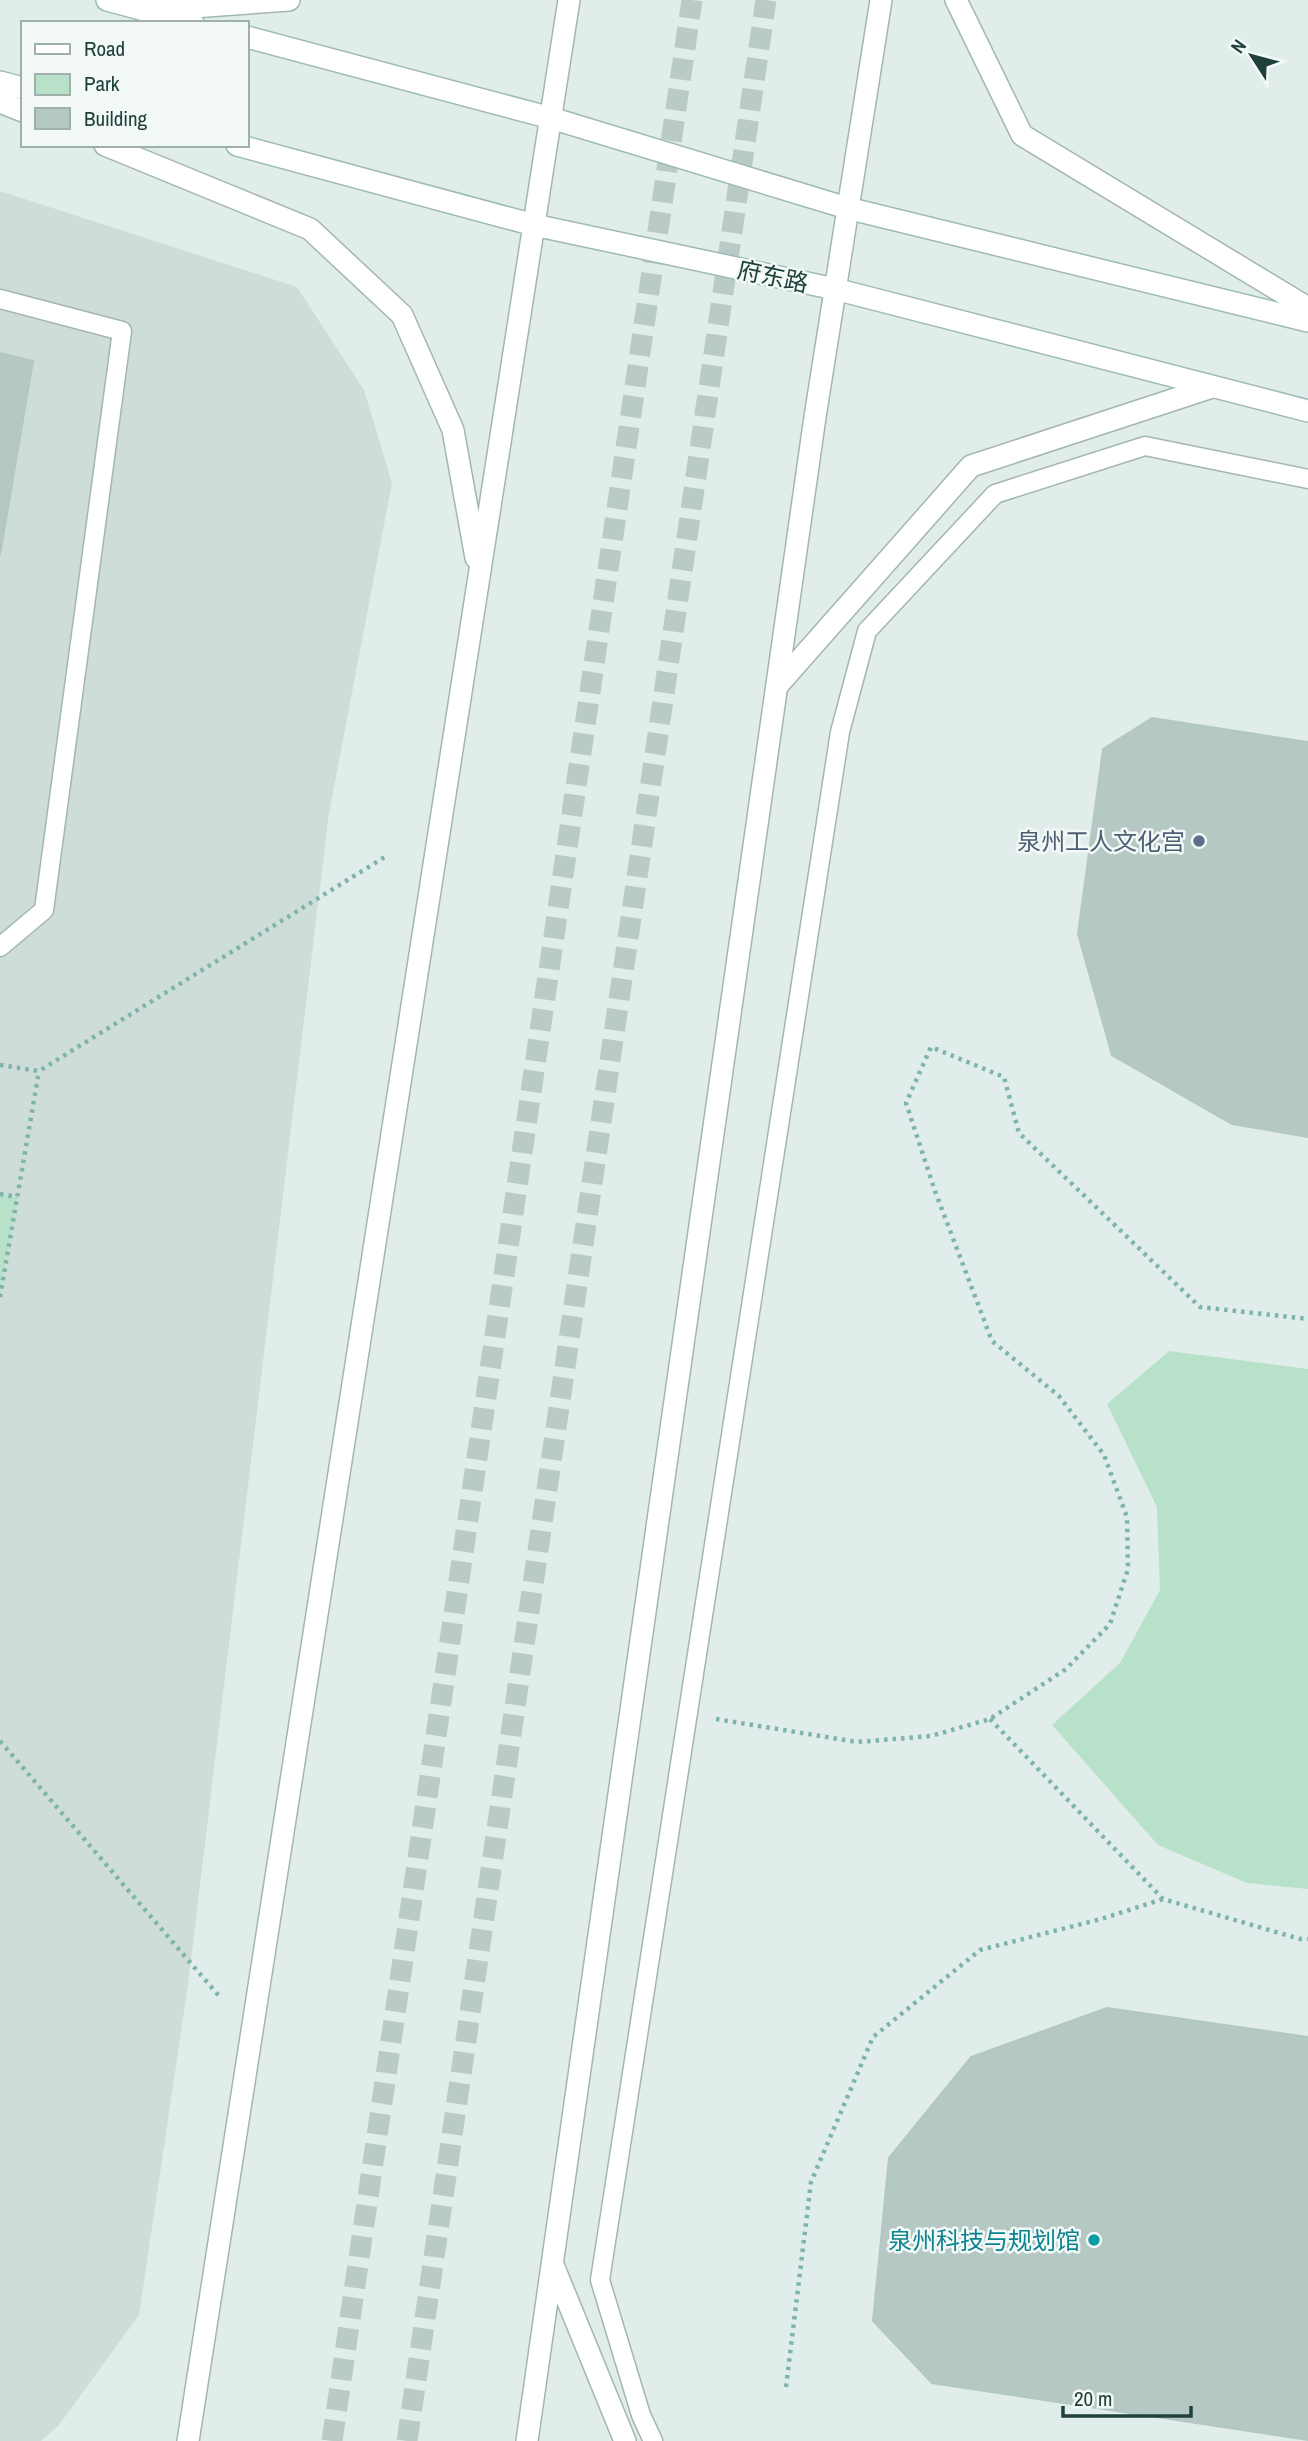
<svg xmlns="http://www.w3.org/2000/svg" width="1308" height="2441" viewBox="0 0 1308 2441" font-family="'Archivo Narrow','Noto Sans SC',sans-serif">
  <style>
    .built { fill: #cfddd9 }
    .green { fill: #b8e1c9 }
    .building { fill: #b6c8c3; stroke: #b3c8c2; stroke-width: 2 }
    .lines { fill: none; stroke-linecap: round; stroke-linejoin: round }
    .secondary-tunnel { stroke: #bacac7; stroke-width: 21; stroke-dasharray: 21 10; stroke-linecap: butt }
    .service-casing { stroke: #a3b6b2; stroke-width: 21 }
    .tertiary-casing { stroke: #a3b6b2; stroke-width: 24 }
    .secondary-casing { stroke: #9ebab5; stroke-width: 24 }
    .path { stroke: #7fb4ac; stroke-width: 4.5; stroke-dasharray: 3.5 5; stroke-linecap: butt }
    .service { stroke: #fff; stroke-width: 18 }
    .tertiary { stroke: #fff; stroke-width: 21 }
    .secondary { stroke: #fff; stroke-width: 21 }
    .service-dot { fill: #5c6f8a; stroke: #f2f9f7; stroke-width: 2.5 }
    .culture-dot { fill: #0f9aa8; stroke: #f2f9f7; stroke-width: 2.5 }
    .labels { text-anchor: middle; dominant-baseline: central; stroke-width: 5; stroke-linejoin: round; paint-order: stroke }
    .street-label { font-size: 24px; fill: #20403c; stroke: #f2f9f7 }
    .service-label { font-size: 24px; fill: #4e5e75; stroke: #f2f9f7; text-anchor: end }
    .culture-label { font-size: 24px; fill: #0d838f; stroke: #f2f9f7; text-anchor: end }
  </style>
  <rect width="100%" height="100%" fill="#e1edea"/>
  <path class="built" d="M0 191 297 287 364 390 392 483 329 813 188 1985 139 2315 59 2425 41 2441H0Z"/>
  <g class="green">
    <path d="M0 1194 17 1197 0 1297Z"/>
    <path d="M1169 1351 1308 1369V1889L1247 1883 1158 1845 1052 1725 1120 1663 1160 1590 1157 1507 1107 1404Z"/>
  </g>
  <g class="building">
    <path d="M0 353 33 361 0 555Z"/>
    <path d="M1152 718 1308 742V1137L1232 1124 1112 1055 1078 934 1103 749Z"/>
    <path d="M1107 2008 1308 2037V2440L932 2383 873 2321 889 2158 971 2057Z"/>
  </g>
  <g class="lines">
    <g class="secondary-tunnel">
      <path d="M332 2441 692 0"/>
      <path d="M407 2441 766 0"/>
    </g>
    <defs>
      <g id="service">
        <path d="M0 299 122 331 44 910 0 947"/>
        <path d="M653 2441 641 2415 600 2280 840 732 867 631 995 494 1145 446 1308 479"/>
      </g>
      <g id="tertiary">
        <path d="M956 0 1022 135 1308 308"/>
        <path d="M152 10 289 0"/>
        <path d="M0 102 23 111"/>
        <path d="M105 145 310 229 402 315 453 430 476 558"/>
        <path d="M777 686 971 466 1212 387"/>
        <path d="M553 2265 625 2441"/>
        <path d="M188 2441 569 0"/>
        <path d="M527 2441 815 417 881 0"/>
      </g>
      <g id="secondary">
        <path d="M107 0 193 23"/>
        <path d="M247 37 551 118 847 208 1308 321"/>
        <path d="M0 82 23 88"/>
        <path d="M237 145 534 225 835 289 1308 411"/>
      </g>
    </defs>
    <use href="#service" class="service-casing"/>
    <use href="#tertiary" class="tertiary-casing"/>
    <use href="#secondary" class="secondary-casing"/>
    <g class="path">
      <path d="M0 1065 39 1071 388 855"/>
      <path d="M0 1194 17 1197"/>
      <path d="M0 1297 39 1071"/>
      <path d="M716 1719 857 1742 931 1736 990 1719 1066 1669 1110 1624 1128 1569 1127 1517 1104 1455 1059 1396 992 1341 935 1191 906 1103 931 1047 1004 1077 1019 1133 1200 1307 1308 1319"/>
      <path d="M990 1719 1163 1899 1300 1939H1308"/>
      <path d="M0 1741 219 1996"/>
      <path d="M786 2387 811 2182 873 2037 980 1950 1101 1919 1163 1899"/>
    </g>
    <use href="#service" class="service"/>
    <use href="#tertiary" class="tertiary"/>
    <use href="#secondary" class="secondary"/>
  </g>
  <circle class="service-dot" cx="1199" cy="841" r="7"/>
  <circle class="culture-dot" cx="1094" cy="2240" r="7"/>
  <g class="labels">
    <g class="street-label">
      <text transform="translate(773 276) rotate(12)">府东路</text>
    </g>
    <g class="service-label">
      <text x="1185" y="841">泉州工人文化宫</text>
    </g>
    <g class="culture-label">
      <text x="1080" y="2240">泉州科技与规划馆</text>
    </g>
  </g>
  <rect x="21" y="21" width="228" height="126" fill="#f2f9f7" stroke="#9eafac" stroke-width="2"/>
  <rect x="35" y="44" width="35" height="10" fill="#ffffff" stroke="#9eafac" stroke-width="2"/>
  <text x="84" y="56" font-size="21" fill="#20403c">Road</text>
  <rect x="35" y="74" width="35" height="21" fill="#b8e1c9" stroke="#9eafac" stroke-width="2"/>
  <text x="84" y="91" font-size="21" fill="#20403c">Park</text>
  <rect x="35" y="108" width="35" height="21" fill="#b6c8c3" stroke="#9eafac" stroke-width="2"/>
  <text x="84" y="126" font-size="21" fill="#20403c">Building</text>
  <g transform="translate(1252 56) rotate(306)" stroke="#f2f9f7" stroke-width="5" paint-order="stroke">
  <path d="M0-5L12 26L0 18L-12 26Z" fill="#20403c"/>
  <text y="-10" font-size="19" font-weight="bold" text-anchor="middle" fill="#20403c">N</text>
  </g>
  <path d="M1063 2406v10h128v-10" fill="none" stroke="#20403c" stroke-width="3.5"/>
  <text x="1074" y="2406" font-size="21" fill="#20403c" stroke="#f2f9f7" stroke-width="5" paint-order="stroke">20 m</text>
</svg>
